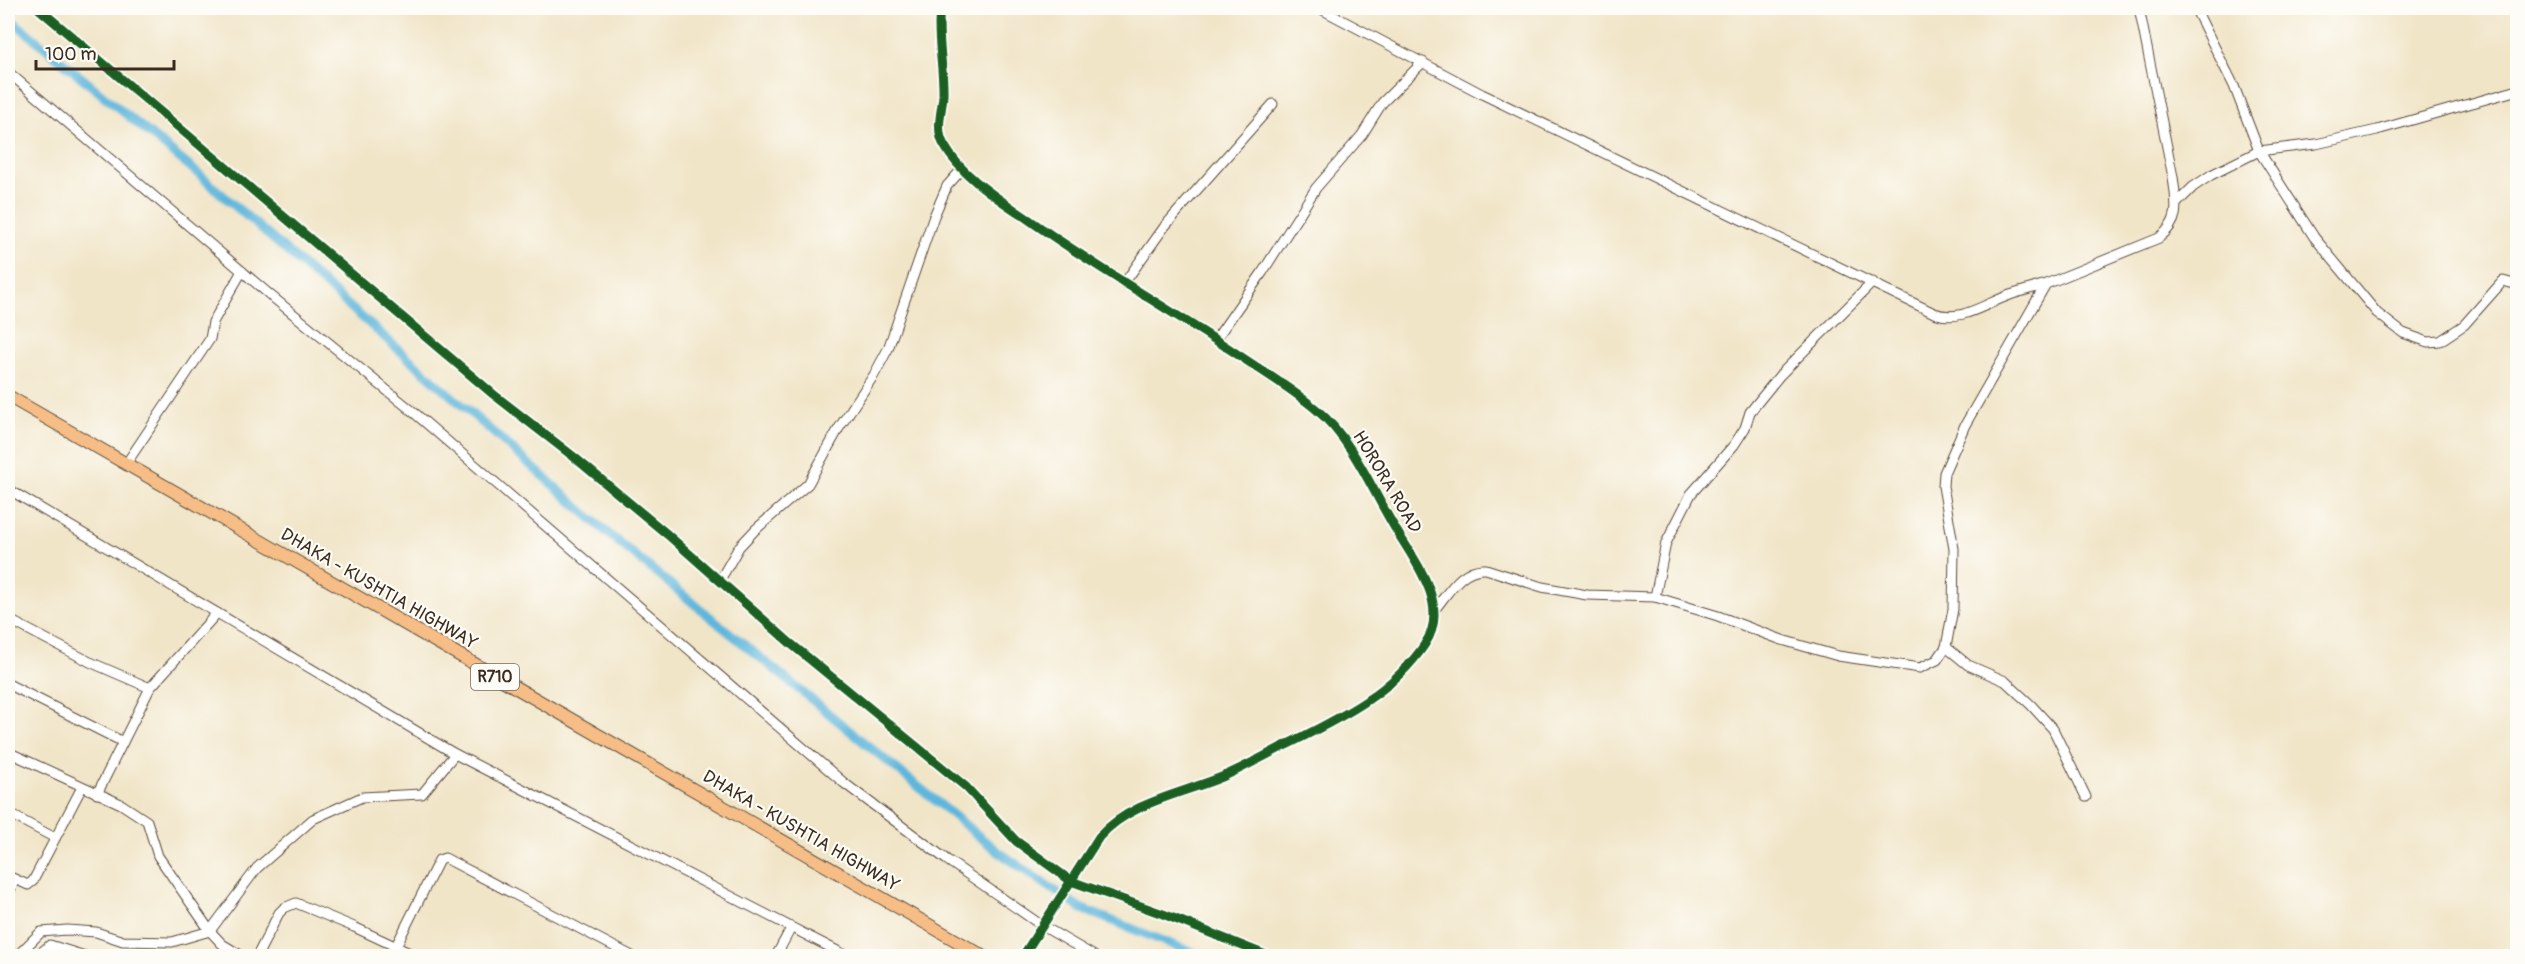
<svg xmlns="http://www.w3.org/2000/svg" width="2525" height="964" viewBox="0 0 2525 964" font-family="Pangolin,sans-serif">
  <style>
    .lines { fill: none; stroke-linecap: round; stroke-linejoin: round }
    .canal { stroke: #5db6db; stroke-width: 9 }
    .minor-casing { stroke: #564638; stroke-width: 11 }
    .major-casing { stroke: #564638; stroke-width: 14 }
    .minor { stroke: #fff; stroke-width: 9 }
    .major { stroke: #f6be86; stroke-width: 12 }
    .cycleway-casing { stroke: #fdfcf7; stroke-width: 13 }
    .cycleway { stroke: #1b5e20; stroke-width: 9 }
    .labels { text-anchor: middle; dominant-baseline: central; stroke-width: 4.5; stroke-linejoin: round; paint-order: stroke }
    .shield { fill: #fdfcf7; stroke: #75695f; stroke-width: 1.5 }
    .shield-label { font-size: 16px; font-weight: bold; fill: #3b2a1e }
    .street-label { font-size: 18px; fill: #3b2a1e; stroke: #fdfcf7 }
  </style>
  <rect width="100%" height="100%" fill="#fdfcf7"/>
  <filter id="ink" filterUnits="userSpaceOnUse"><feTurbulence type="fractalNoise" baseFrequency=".0167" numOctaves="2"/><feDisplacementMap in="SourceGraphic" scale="12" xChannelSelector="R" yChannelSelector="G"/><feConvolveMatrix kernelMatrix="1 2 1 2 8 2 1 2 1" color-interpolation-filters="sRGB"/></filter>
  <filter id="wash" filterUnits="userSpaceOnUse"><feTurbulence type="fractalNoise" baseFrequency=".008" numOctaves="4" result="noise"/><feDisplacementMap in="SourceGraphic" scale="24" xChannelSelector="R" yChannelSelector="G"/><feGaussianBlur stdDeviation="1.35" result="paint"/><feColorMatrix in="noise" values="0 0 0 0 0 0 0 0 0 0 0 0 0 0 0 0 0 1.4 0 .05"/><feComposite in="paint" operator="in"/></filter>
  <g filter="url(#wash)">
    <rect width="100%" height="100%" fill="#f1e5c8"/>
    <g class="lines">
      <path class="canal" d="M8 17 201 176 611 536 996 850 1080 908 1201 956"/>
    </g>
  </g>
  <g filter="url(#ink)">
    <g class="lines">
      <defs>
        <g id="minor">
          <path d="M38 8 493 394 574 457 668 535 790 643 966 787 1016 841 1071 881 1163 914 1268 956"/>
          <path d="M940 8C936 37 944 66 943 95 942 112 935 129 944 145 962 177 999 199 1028 219 1095 267 1166 307 1234 352 1262 371 1291 388 1317 410 1356 443 1375 499 1403 541 1422 571 1448 610 1425 644 1392 694 1336 720 1284 746 1264 756 1243 768 1222 777 1181 794 1130 802 1099 837L1023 956"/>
          <path d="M1319 8 1482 94 1934 313C1961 323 1984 304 2010 295 2022 291 2034 288 2046 284"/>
          <path d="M2195 8 2234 86 2259 151 2314 237 2377 313 2403 333 2428 342 2440 341 2464 325 2503 281 2518 285"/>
          <path d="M8 72 270 295 411 410 844 783 947 860 1041 925 1094 956"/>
          <path d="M2176 204 2193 187 2211 175 2259 151 2316 144 2377 130 2518 90"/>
          <path d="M1125 282 1165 226 1273 104"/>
          <path d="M1216 339 1262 273 1316 188 1362 135 1382 103 1423 62"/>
          <path d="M126 464 210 339 213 322 242 271"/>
          <path d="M8 489 455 754 847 956"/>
          <path d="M720 580 739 547 755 530 808 484 839 428 874 375 888 349 934 216 947 186 963 168"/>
          <path d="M1655 597 1666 543 1691 494 1734 445 1745 428 1750 412 1780 375 1873 282"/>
          <path d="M1435 609C1449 592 1462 567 1486 569L1542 587 1587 595 1655 597 1718 616 1782 640 1838 656 1920 668 1937 660 1946 647 1968 665 2005 681 2031 705 2053 729 2086 797"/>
          <path d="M8 619 90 662 150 688"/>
          <path d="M1946 647 1953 609 1954 549 1943 486 1944 473 1965 425 2046 284 2159 238C2182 220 2176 203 2173 177L2139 8"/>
          <path d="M8 684 123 742"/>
          <path d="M8 752 121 804 147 821 158 856 210 931 222 944 242 956"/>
          <path d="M97 794 150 688 217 613"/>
          <path d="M8 813 55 838"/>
          <path d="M8 876 28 885 33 881 82 787"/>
          <path d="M8 894 15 880"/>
          <path d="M396 946 439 860 445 858 632 956"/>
          <path d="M17 956 41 932 67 930 96 932 123 941 172 942 210 931 257 868 313 819 362 797 422 794 455 754"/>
          <path d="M37 956 50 945 85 956"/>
          <path d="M257 956 279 913 284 908 296 903 354 927 416 956"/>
          <path d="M776 956 791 928"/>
        </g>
        <path id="major" d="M8 396 983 956"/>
      </defs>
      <use href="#minor" class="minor-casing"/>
      <use href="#major" class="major-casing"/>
      <use href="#minor" class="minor"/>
      <use href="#major" class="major"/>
      <defs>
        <g id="cycleway">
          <path d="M38 8 493 394 574 457 668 535 790 643 966 787 1016 841 1071 881 1163 914 1268 956"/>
          <path d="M940 8C936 37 944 66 943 95 942 112 935 129 944 145 962 177 999 199 1028 219 1095 267 1166 307 1234 352 1262 371 1291 388 1317 410 1356 443 1375 499 1403 541 1422 571 1448 610 1425 644 1392 694 1336 720 1284 746 1264 756 1243 768 1222 777 1181 794 1130 802 1099 837L1023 956"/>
        </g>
      </defs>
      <use href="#cycleway" class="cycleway-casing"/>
      <use href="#cycleway" class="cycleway"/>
    </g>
  </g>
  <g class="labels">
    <rect class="shield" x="471" y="664" width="48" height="26" rx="4.5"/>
    <g class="shield-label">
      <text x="495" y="677">R710</text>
    </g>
    <g class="street-label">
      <text transform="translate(1387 482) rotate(59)">HORORA ROAD</text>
      <text transform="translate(379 589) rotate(30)">DHAKA - KUSHTIA HIGHWAY</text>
      <text transform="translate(801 831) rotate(30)">DHAKA - KUSHTIA HIGHWAY</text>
    </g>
  </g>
  <rect width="2525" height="964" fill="none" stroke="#fdfcf7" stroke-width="30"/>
  <path d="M36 60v9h138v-9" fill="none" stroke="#3b2a1e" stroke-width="3"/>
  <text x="45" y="60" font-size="18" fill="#3b2a1e" stroke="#fdfcf7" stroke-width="4.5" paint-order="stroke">100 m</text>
</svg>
